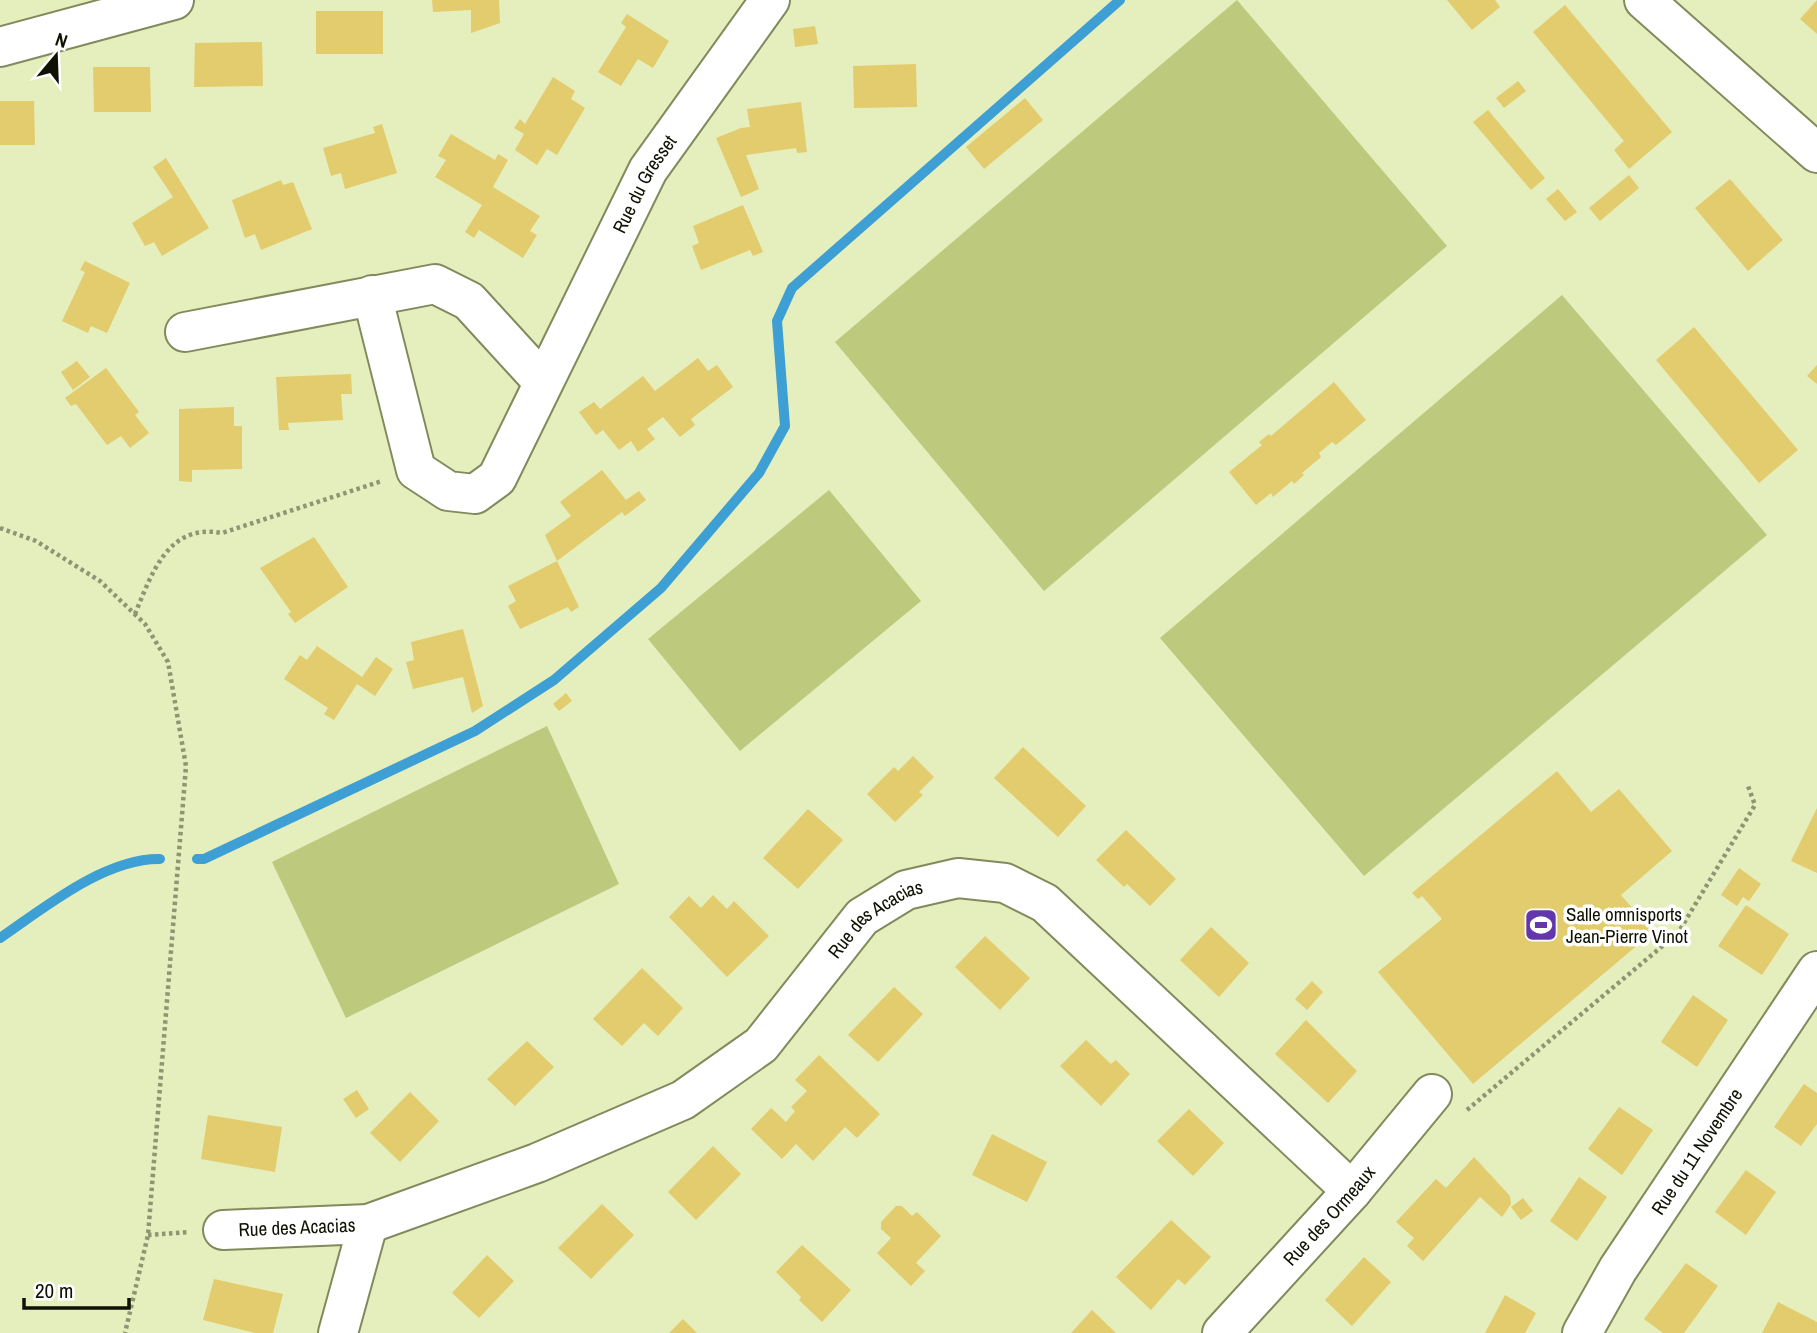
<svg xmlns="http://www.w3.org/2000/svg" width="1817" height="1333" viewBox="0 0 1817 1333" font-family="'Archivo Narrow',sans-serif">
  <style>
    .pitch { fill: #bdc97d }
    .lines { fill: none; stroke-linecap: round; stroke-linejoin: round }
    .stream { stroke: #3d9fd3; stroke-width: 10 }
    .building { fill: #e3cc6d }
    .minor-casing { stroke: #82895c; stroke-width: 42 }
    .tertiary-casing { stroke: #82895c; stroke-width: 42 }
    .path { stroke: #8f9572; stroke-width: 4.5; stroke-dasharray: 3.5 3.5; stroke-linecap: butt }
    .minor { stroke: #fff; stroke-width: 38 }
    .tertiary { stroke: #fff; stroke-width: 38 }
    .labels { text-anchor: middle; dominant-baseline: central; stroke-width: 7; stroke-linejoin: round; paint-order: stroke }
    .street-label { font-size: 19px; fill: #0f1102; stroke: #fff }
    .poi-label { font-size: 19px; fill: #0f1102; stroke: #fff; text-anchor: start }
  </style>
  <rect width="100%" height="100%" fill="#e5eebd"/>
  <g class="pitch">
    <path d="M1237 0 1447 246 1044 591 835 342Z"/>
    <path d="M1562 295 1767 535 1364 876 1160 638Z"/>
    <path d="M829 490 921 601 740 751 648 639Z"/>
    <path d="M547 726 619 884 346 1018 272 862Z"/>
  </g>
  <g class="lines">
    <g class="stream">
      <path d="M197 859H204L475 731 554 680 661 588 759 473 785 426 777 321 792 288 1120 0"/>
      <path d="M0 938C44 908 105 858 160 859"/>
    </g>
  </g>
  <g class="building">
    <path d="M432 0H499L500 23 471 33V10L433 12Z"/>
    <path d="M1447 0H1495L1500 7 1472 30Z"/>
    <path d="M1817 0V34L1800 19Z"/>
    <path d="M1565 5 1672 132 1629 169 1614 150 1624 141 1533 32Z"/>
    <rect x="316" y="11" width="67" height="43"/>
    <path d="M627 14 669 41 653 68 638 59 621 86 598 72 626 27 621 23Z"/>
    <path d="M815 26 818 44 795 47 793 29Z"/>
    <path d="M262 42 263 86 194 87 195 43Z"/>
    <path d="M916 64 917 107 854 108 853 66Z"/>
    <path d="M93 67H150L151 112H94Z"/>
    <path d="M553 77 575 91 571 99 585 108 557 155 547 149 537 165 515 150 524 134 514 128 520 119 525 124Z"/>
    <path d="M1518 81 1526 91 1504 108 1496 98Z"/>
    <path d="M1025 98 1043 120 984 169 966 147Z"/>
    <path d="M0 101H34L35 145H0Z"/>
    <path d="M801 102 807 152 797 153 796 148 746 155 759 189 741 197 716 138 741 128 750 127 747 109Z"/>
    <path d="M1488 110 1545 178 1531 190 1473 122Z"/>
    <path d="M382 124 397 173 345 189 341 173 331 176 323 148 375 133 373 127Z"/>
    <path d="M451 134 495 160 498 154 508 160 493 187 540 216 530 231 537 235 523 258 479 230 474 238 465 232 482 205 435 177 446 160 438 156Z"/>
    <path d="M166 158 209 228 162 256 154 242 145 246 132 223 173 197 153 167Z"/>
    <path d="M1629 175 1639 188 1600 221 1589 208Z"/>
    <path d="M1730 179 1783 240 1748 271 1695 208Z"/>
    <path d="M281 180 283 185 293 182 312 229 261 250 255 234 245 238 232 200Z"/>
    <path d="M1558 189 1577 212 1565 221 1546 199Z"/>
    <path d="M743 205 763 252 753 256 750 250 701 270 692 246 699 243 693 226Z"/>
    <path d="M85 261 130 283 107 333 91 326 88 333 62 321 85 272 80 270Z"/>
    <path d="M1694 327 1798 450 1759 483 1656 360Z"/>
    <path d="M698 358 708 371 717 365 733 387 691 419 695 425 680 437 663 417 647 429 655 439 638 452 631 441 619 450 603 430 596 435 579 412 594 402 600 409 643 376 655 391Z"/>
    <path d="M77 361 90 377 73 390 61 372Z"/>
    <path d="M1817 365V384L1807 376Z"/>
    <path d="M106 368 139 412 135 415 149 433 130 448 121 436 107 445 76 404 71 406 65 398Z"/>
    <path d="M351 374 352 394H341L343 420 288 423 289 430H279L276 377Z"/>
    <path d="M1334 382 1366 420 1336 445 1332 442 1319 453 1321 457 1302 473 1304 475 1294 484 1292 481 1273 497 1271 493 1256 505 1229 472 1262 445 1259 442 1269 434 1271 436Z"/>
    <path d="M234 407V426H242V469L192 470V482L179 481V409Z"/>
    <path d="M602 470 626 500 639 491 646 500 625 516 622 512 557 561 545 535 571 516 560 502Z"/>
    <path d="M314 537 348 587 295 623 288 614 291 612 260 568Z"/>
    <path d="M557 561 579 607 571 612 568 607 520 629 508 606 516 601 508 586Z"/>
    <path d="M463 629 483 706 472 713 463 677 413 689 406 662 414 660 411 642Z"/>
    <path d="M317 646 362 677 376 657 393 669 375 696 357 684 334 720 324 714 328 708 284 679 300 655 307 660Z"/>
    <path d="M566 693 572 701 559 711 553 704Z"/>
    <path d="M1023 747 1086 806 1058 837 994 778Z"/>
    <path d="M913 756 934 777 919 792 923 795 895 822 867 794 894 767 898 771Z"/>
    <path d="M1557 771 1591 812 1619 789 1672 851 1621 895 1653 932 1473 1084 1378 972 1442 919 1422 896 1418 899 1412 893Z"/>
    <path d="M1817 808V873L1791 861Z"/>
    <path d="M808 809 843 840 798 889 763 858Z"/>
    <path d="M1126 830 1176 879 1150 906 1127 884 1124 887 1096 860Z"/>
    <path d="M1739 868 1761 884 1749 901 1743 897 1737 906 1721 895Z"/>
    <path d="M713 895 727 909 734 901 769 936 727 977 669 917 689 896 701 908Z"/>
    <path d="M1746 905 1789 934 1762 975 1718 946Z"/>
    <path d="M1211 927 1249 963 1219 997 1180 960Z"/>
    <path d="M985 936 1030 978 1000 1010 955 967Z"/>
    <path d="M642 968 683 1008 658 1036 644 1023 622 1046 593 1019Z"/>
    <path d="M1312 981 1323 992 1307 1010 1295 999Z"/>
    <path d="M894 987 923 1014 878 1062 848 1035Z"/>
    <path d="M1693 995 1728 1020 1697 1067 1661 1042Z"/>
    <path d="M1306 1020 1357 1071 1328 1103 1275 1054Z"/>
    <path d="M1086 1040 1111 1064 1116 1060 1130 1074 1101 1106 1060 1066Z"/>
    <path d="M527 1041 554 1067 515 1106 487 1079Z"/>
    <path d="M819 1055 880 1114 857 1138 845 1127 813 1161 796 1144 782 1159 751 1129 771 1108 786 1122 795 1111 791 1107 807 1091 795 1080Z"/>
    <path d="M1804 1084 1817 1093V1124L1801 1146 1774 1127Z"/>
    <path d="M357 1090 369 1109 356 1118 343 1099Z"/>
    <path d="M410 1092 439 1121 400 1162 370 1133Z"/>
    <path d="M1619 1107 1653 1130 1622 1175 1588 1149Z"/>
    <path d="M1189 1109 1224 1143 1193 1176 1157 1141Z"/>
    <path d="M208 1115 282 1127 275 1172 201 1159Z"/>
    <path d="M992 1134 1047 1162 1027 1202 972 1175Z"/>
    <path d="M713 1146 741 1174 696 1220 668 1192Z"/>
    <path d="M1474 1157 1510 1196 1511 1204 1502 1217 1480 1197 1423 1261 1407 1246 1414 1238 1396 1222 1436 1179 1446 1188Z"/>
    <path d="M1746 1170 1776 1192 1746 1235 1715 1212Z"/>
    <path d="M1579 1177 1607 1197 1577 1241 1550 1221Z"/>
    <path d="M1523 1198 1533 1211 1521 1220 1511 1207Z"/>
    <path d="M602 1204 634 1235 591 1279 558 1248Z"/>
    <path d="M896 1206H902L912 1216 917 1212 941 1236 916 1263 925 1271 911 1286 877 1253 891 1238 881 1229V1222Z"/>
    <path d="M1171 1220 1211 1257 1185 1285 1178 1279 1151 1310 1116 1277Z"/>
    <path d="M802 1245 851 1290 822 1322 799 1300 801 1297 776 1272Z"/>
    <path d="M487 1255 514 1281 479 1318 452 1293Z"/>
    <path d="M1364 1257 1391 1282 1352 1326 1325 1300Z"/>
    <path d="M1686 1263 1718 1286 1684 1333H1663L1644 1319Z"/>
    <path d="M214 1279 283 1294 273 1333H255L203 1320Z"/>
    <path d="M1505 1295 1536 1313 1525 1333H1485Z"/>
    <path d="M1778 1302 1817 1322V1333H1762Z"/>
    <path d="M1092 1310 1116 1333H1071Z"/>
    <path d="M683 1319 697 1333H669Z"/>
  </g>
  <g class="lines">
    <defs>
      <g id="minor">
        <path d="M0 47 174 0"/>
        <path id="s1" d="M372 295 416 470 448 491 475 494 497 478 648 170 770 0"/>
        <path d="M185 332 435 284 469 301 543 382"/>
        <path id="s2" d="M223 1230 368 1224 537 1163 683 1100 761 1045 862 917 906 890 958 878 1005 883 1045 903 1352 1191"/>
        <path d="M338 1333 368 1224"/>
        <path id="s3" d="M1222 1333 1352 1191 1432 1094"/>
        <path id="s4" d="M1582 1333 1618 1269 1817 971"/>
      </g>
      <path id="tertiary" d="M1644 0 1817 153"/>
    </defs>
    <use href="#minor" class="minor-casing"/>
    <use href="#tertiary" class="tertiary-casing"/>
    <g class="path">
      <path d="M0 528 36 541 100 581 145 624 168 662 186 766 148 1235 125 1333"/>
      <path d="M135 614C152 573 168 523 222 533L382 481"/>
      <path d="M1467 1110 1678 933 1755 805 1748 786"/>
      <path d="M148 1235 189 1232"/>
    </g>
    <use href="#minor" class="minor"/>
    <use href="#tertiary" class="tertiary"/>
  </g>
  <defs>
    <symbol id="stadium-square" viewBox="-11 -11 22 22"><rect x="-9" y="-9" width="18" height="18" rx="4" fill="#6436ae" stroke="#fff"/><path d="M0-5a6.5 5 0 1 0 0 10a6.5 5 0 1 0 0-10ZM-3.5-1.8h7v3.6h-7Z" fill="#fff"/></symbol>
  </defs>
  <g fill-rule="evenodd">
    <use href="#stadium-square" x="1522" y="906" width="38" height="38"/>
  </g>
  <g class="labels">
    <g class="street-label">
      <text stroke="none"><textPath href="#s1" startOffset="602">Rue du Gresset</textPath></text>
      <text stroke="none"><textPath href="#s2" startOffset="752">Rue des Acacias</textPath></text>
      <text stroke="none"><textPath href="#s4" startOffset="215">Rue du 11 Novembre</textPath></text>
      <text stroke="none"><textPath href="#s3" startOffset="159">Rue des Ormeaux</textPath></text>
      <text stroke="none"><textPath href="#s2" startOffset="74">Rue des Acacias</textPath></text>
    </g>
    <g class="poi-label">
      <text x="1566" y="914">Salle omnisports<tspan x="1566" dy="22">Jean-Pierre Vinot</tspan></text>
    </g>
  </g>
  <g transform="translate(56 56) rotate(19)" stroke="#ffffff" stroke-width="5" paint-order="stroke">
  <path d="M0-5L12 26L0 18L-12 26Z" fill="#0f1102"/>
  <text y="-10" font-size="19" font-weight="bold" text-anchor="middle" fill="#0f1102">N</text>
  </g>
  <path d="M24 1298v10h105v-10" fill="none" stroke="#0f1102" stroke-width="3.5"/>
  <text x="35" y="1298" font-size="21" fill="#0f1102" stroke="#ffffff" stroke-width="5" paint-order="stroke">20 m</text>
</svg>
